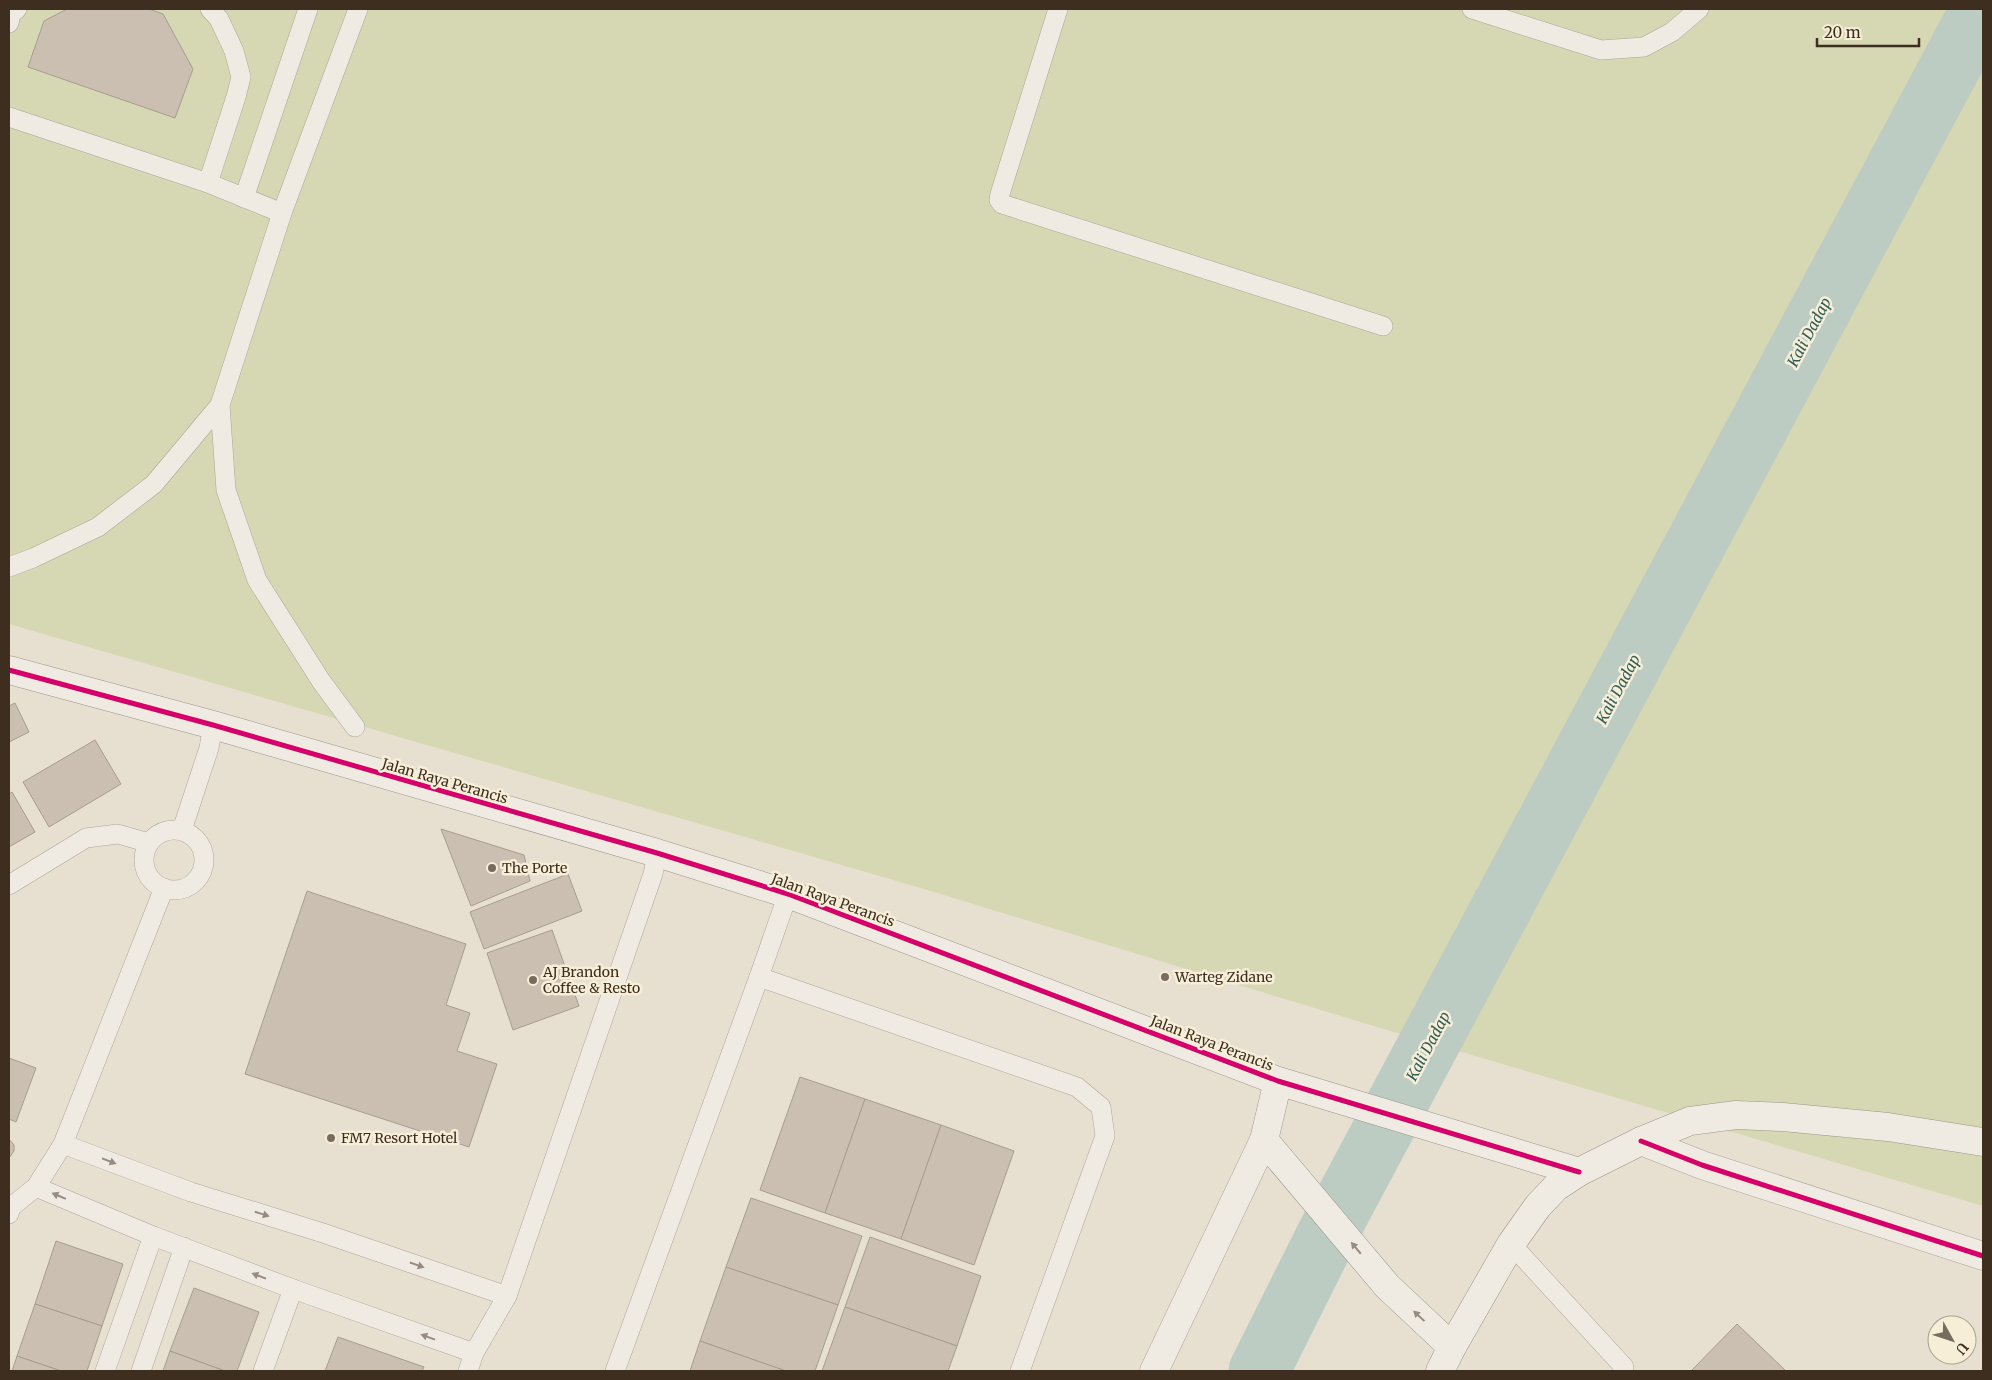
<svg xmlns="http://www.w3.org/2000/svg" width="1992" height="1380" viewBox="0 0 1992 1380" font-family="Merriweather,serif">
  <style>
    .green { fill: #d6d7b3 }
    .lines { fill: none; stroke-linecap: round; stroke-linejoin: round }
    .river { stroke: #bcccc2; stroke-width: 61 }
    .building { fill: #cbbfb2; stroke: #a89c90 }
    .lane-casing { stroke: #ada599; stroke-width: 20 }
    .street-casing { stroke: #ada599; stroke-width: 29 }
    .secondary-casing { stroke: #9c958a; stroke-width: 29 }
    .lane { stroke: #efebe3; stroke-width: 19 }
    .street { stroke: #efebe3; stroke-width: 28 }
    .secondary { stroke: #efebe3; stroke-width: 28 }
    .cycleway-casing { stroke: #f7eed8; stroke-width: 8 }
    .cycleway { stroke: #d6006c; stroke-width: 5 }
    .oneway { fill: #968c82 }
    .poi-dot { fill: #786c5e; stroke: #f7eed8; stroke-width: 2 }
    .labels { text-anchor: middle; dominant-baseline: central; stroke-width: 5; stroke-linejoin: round; paint-order: stroke }
    .street-label { font-size: 14px; fill: #3d2e20; stroke: #f7eed8 }
    .poi-label { font-size: 14px; fill: #3d2e20; stroke: #f7eed8; text-anchor: start }
    .water-label { font-size: 15px; font-style: italic; fill: #2f5d5a; stroke: #f7eed8 }
  </style>
  <rect width="100%" height="100%" fill="#e7e0d1"/>
  <path class="green" d="M9 9H1983V1206L1377 1027 914 886 9 624Z"/>
  <g class="lines">
    <path class="river" d="M1259 1371 1328 1233 1981 9"/>
  </g>
  <g class="building">
    <path d="M67 9H149L163 14 193 69 175 118 28 67 44 21Z"/>
    <path d="M15 703 29 732 9 742V706Z"/>
    <path d="M95 740 121 784 49 827 23 782Z"/>
    <path d="M12 792 35 832 9 847V794Z"/>
    <path d="M441 829 524 855 530 881 471 906Z"/>
    <path d="M568 874 582 911 484 949 470 912Z"/>
    <path d="M307 891 466 944 446 1005 470 1013 457 1051 497 1064 469 1147 245 1074Z"/>
    <path d="M552 930 579 1006 513 1030 487 953Z"/>
    <path d="M9 1058 36 1068 16 1122 9 1119Z"/>
    <path d="M800 1077 865 1099 825 1213 760 1190Z"/>
    <path d="M865 1099 941 1125 901 1239 825 1213Z"/>
    <path d="M941 1125 1014 1151 974 1265 901 1239Z"/>
    <path d="M9 1139 14 1145V1151L9 1158Z"/>
    <path d="M751 1198 862 1236 838 1305 726 1267Z"/>
    <path d="M870 1237 981 1276 957 1346 845 1307Z"/>
    <path d="M56 1241 123 1264 102 1326 35 1304Z"/>
    <path d="M726 1267 838 1305 815 1371H786L700 1341Z"/>
    <path d="M194 1288 259 1312 237 1371H225L170 1351Z"/>
    <path d="M35 1304 102 1326 87 1371H61L17 1356Z"/>
    <path d="M845 1307 957 1346 948 1371H822Z"/>
    <path d="M1737 1324 1786 1371H1691Z"/>
    <path d="M338 1337 424 1367 422 1371H325Z"/>
    <path d="M700 1341 786 1371H690Z"/>
    <path d="M170 1351 225 1371H163Z"/>
    <path d="M17 1356 61 1371H12Z"/>
  </g>
  <g class="lines">
    <defs>
      <g id="lane">
        <path d="M1058 9 1000 194 999 200 1002 204 1383 326"/>
        <path d="M1472 9 1601 50 1644 47 1672 32 1699 9"/>
        <path d="M9 23 11 14 17 9"/>
        <path d="M9 117 208 183 282 213"/>
        <path d="M208 183 236 97 241 77 234 51 219 19 210 9"/>
        <path d="M244 198 308 9"/>
        <path d="M9 567 33 558 98 527 154 484 220 405"/>
        <path d="M355 727 321 681 257 580 226 490 220 405 282 213 358 9"/>
        <circle cx="174" cy="860" r="30"/>
        <path d="M182 830 209 748 213 725"/>
        <path d="M9 885 86 838 118 834 149 843"/>
        <path d="M759 977 1077 1087 1101 1107 1105 1136 1020 1371"/>
        <path d="M63 1144 191 1192 323 1233 507 1296"/>
        <path d="M36 1187 153 1236 293 1289 474 1353"/>
        <path d="M9 1214 11 1207 36 1187 63 1144 164 888"/>
        <path d="M1511 1244 1624 1367"/>
        <path d="M105 1371 153 1236"/>
        <path d="M141 1371 184 1247"/>
        <path d="M263 1371 293 1289"/>
        <path d="M468 1371 474 1353 507 1296 653 874 657 853"/>
        <path d="M615 1371 759 977 788 894"/>
      </g>
      <g id="street">
        <path d="M1641 1141 1702 1165 1983 1256"/>
        <path d="M1154 1371 1264 1140"/>
      </g>
      <g id="secondary">
        <path d="M9 670 213 725 657 853 788 894 1278 1081 1579 1172"/>
        <path d="M1278 1081 1264 1140 1387 1286 1452 1347"/>
        <path d="M1440 1371 1452 1347 1511 1244 1538 1206 1556 1187 1579 1172 1641 1141 1690 1121 1736 1115 1783 1117 1888 1127 1983 1142"/>
      </g>
    </defs>
    <use href="#lane" class="lane-casing"/>
    <use href="#street" class="street-casing"/>
    <use href="#secondary" class="secondary-casing"/>
    <use href="#lane" class="lane"/>
    <use href="#street" class="street"/>
    <use href="#secondary" class="secondary"/>
    <defs>
      <g id="cycleway">
        <path d="M9 670 213 725 657 853 788 894 1278 1081 1579 1172"/>
        <path d="M1641 1141 1702 1165 1983 1256"/>
      </g>
    </defs>
    <use href="#cycleway" class="cycleway-casing"/>
    <use href="#cycleway" class="cycleway"/>
  </g>
  <defs><path id="oneway-solid" d="M-6-.8H1V-3.2L6.5 0L1 3.2V.8H-6Z" transform="scale(1.25)"/></defs>
  <g class="oneway">
    <use href="#oneway-solid" transform="translate(109 1161) rotate(21)"/>
    <use href="#oneway-solid" transform="translate(59 1196) rotate(-157)"/>
    <use href="#oneway-solid" transform="translate(262 1214) rotate(17)"/>
    <use href="#oneway-solid" transform="translate(1356 1248) rotate(-130)"/>
    <use href="#oneway-solid" transform="translate(417 1265) rotate(19)"/>
    <use href="#oneway-solid" transform="translate(259 1276) rotate(-159)"/>
    <use href="#oneway-solid" transform="translate(1419 1316) rotate(-137)"/>
    <use href="#oneway-solid" transform="translate(428 1337) rotate(-160)"/>
  </g>
  <g class="poi-dot">
    <circle cx="492" cy="868" r="5"/>
    <circle cx="1165" cy="977" r="5"/>
    <circle cx="533" cy="980" r="5"/>
    <circle cx="331" cy="1138" r="5"/>
  </g>
  <g class="labels">
    <g class="street-label">
      <text transform="translate(445 781) rotate(16)">Jalan Raya Perancis</text>
      <text transform="translate(833 900) rotate(20)">Jalan Raya Perancis</text>
      <text transform="translate(1212 1043) rotate(21)">Jalan Raya Perancis</text>
    </g>
    <g class="poi-label">
      <text x="502" y="868">The Porte</text>
      <text x="543" y="972">AJ Brandon<tspan x="543" dy="16">Coffee &amp; Resto</tspan></text>
      <text x="1175" y="977">Warteg Zidane</text>
      <text x="341" y="1138">FM7 Resort Hotel</text>
    </g>
    <g class="water-label">
      <text transform="translate(1809 332) rotate(-62)">Kali Dadap</text>
      <text transform="translate(1618 689) rotate(-62)">Kali Dadap</text>
      <text transform="translate(1428 1046) rotate(-62)">Kali Dadap</text>
    </g>
  </g>
  <rect width="1992" height="1380" fill="none" stroke="#3d2e20" stroke-width="20"/>
  <g transform="translate(1952 1340) rotate(130)"><circle r="24" fill="#f7eed8" stroke="#ada18e"/>
  <path d="M0-4L9 19L0 12L-9 19Z" fill="#786c5e"/>
  <text y="-8" font-size="14" font-weight="bold" text-anchor="middle" fill="#3d2e20">U</text>
  </g>
  <path d="M1817 38v8h102v-8" fill="none" stroke="#3d2e20" stroke-width="2.5"/>
  <text x="1824" y="38" font-size="15" fill="#3d2e20" stroke="#f7eed8" stroke-width="4" paint-order="stroke">20 m</text>
</svg>
